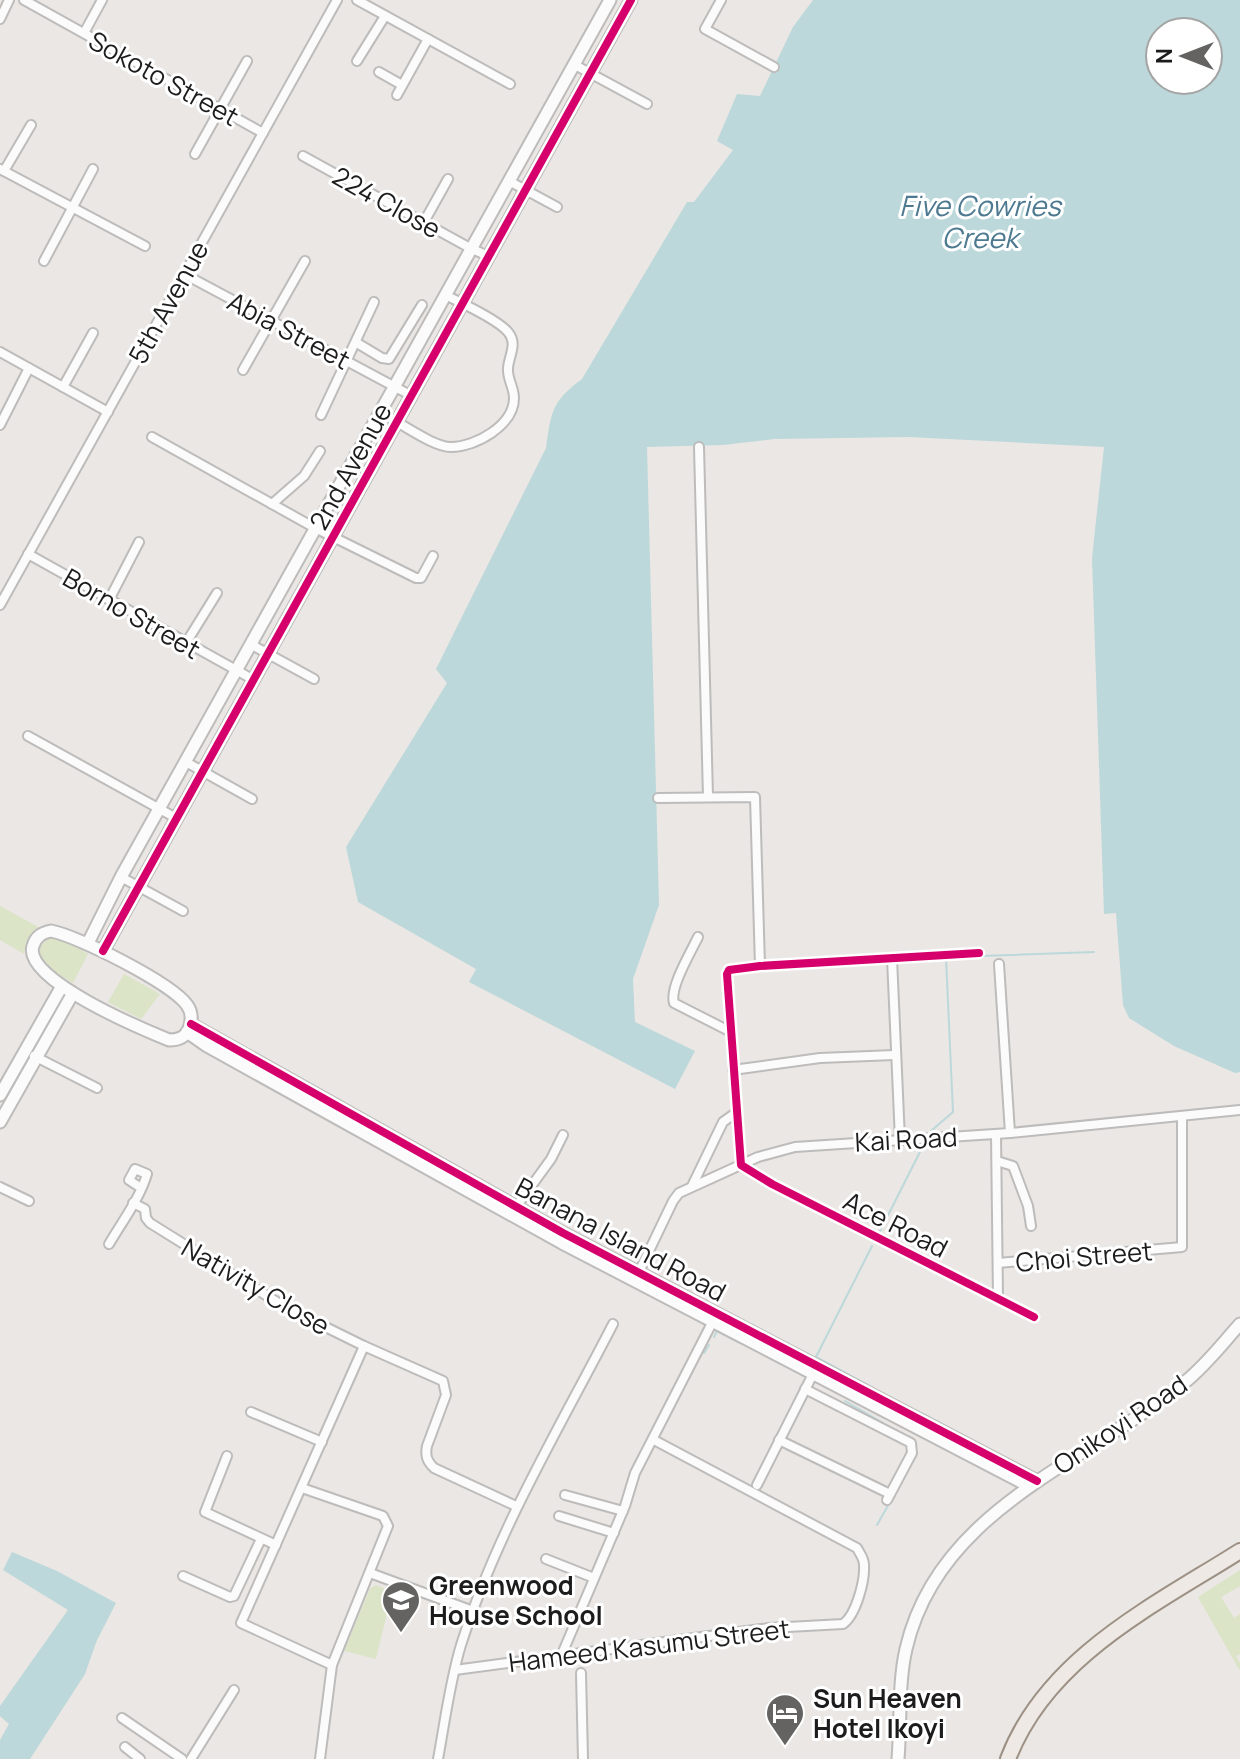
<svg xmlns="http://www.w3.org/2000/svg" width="1240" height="1759" viewBox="0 0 1240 1759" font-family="Manrope,sans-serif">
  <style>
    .grass { fill: #dbe4c6 }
    .water { fill: #bcd8da; fill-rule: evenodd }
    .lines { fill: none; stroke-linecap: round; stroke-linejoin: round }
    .stream { stroke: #bcd8da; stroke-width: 2 }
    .minor-casing { stroke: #bdbcbb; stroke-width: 12 }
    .tertiary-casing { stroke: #bdbcbb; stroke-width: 15 }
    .primary-casing { stroke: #9c9184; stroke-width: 18 }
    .minor { stroke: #fcfbfb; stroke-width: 8 }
    .tertiary { stroke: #fcfbfb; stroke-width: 11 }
    .primary { stroke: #eee9e4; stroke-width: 14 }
    .cycleway-casing { stroke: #fff; stroke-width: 13 }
    .cycleway { stroke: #d6006c; stroke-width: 8 }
    .labels { text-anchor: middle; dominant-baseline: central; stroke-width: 6; stroke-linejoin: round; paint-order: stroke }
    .street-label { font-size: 26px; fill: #1c1c1c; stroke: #fff }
    .poi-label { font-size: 26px; font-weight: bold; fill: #1c1c1c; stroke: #fff; text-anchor: start }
    .water-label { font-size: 28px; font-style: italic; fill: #4d7a91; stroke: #fff }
  </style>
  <rect width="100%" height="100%" fill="#eae7e4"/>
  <g class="grass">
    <path d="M0 906 40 928 26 942 24 954 0 940Z"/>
    <path d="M49 937 60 938 88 954 73 983 48 968 39 955 40 947Z"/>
    <path d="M124 974 160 994 141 1019 108 1002Z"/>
    <path d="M1240 1570V1586L1221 1597 1234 1618 1240 1614V1654L1236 1656 1240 1663V1671L1198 1597Z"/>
    <path d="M376 1585 392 1592 376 1659 344 1651 370 1589Z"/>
  </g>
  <g class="water">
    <path d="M813 0H1240V1072L1235 1073 1174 1046 1129 1018 1123 1005 1116 913 1104 914 1092 558 1104 447 909 437 774 439 723 445 647 447 659 905 633 979 635 1022 695 1051 675 1089 469 982 476 969 358 902 346 847 447 683 436 669 546 448C551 412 552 401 582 379L687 202H694L733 150 717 141 737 94 760 96 793 27ZM1160 32H1208V80H1160Z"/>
    <path d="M12 1552 57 1571 116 1603 97 1640 85 1674 30 1759H0V1740L9 1724 0 1716V1706L68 1610 3 1570Z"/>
  </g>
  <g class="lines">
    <g class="stream">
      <path d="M979 956 1094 952"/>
      <path d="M931 1131 953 1112 946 958"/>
      <path d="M879 1233 923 1146"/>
      <path d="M872 1246 816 1357 873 1388"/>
      <path d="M714 1337 717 1331 740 1343"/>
      <path d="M704 1353 709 1345"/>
      <path d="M845 1401 911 1439"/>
      <path d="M923 1414 942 1424"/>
      <path d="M901 1482 916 1453"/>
      <path d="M877 1525 890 1502"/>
    </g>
    <defs>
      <g id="minor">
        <path d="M24 0 263 133"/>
        <path d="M357 0 510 84"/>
        <path d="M721 0 705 29 774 67"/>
        <path d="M0 19 9 0"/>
        <path d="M84 33 102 0"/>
        <path d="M357 61 385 16"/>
        <path d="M575 65 647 104"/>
        <path d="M379 72 402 85"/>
        <path d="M397 95 428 39"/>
        <path d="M195 154 247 61"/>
        <path d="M303 156 470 248 488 256"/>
        <path d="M0 169 145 246"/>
        <path d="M4 171 31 125"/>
        <path d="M509 181 557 207"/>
        <path d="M424 222 448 179"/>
        <path d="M44 261 93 169"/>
        <path d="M184 274 412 396"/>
        <path d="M357 343 382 358 389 359 422 305"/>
        <path d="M0 352 108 412"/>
        <path d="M243 370 305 261"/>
        <path d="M63 387 93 333"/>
        <path d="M380 413C399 421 432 447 451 447 476 447 514 425 514 398 514 387 507 379 508 368 509 355 518 344 508 332 499 321 460 302 445 295"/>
        <path d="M321 415 374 302"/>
        <path d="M0 425 29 368"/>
        <path d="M152 437 315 528 416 578H421L433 556"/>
        <path d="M699 447 708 797"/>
        <path d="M272 504 304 476 320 451"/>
        <path d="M28 554 254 680"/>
        <path d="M109 600 139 542"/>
        <path d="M0 605 337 0"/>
        <path d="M186 643 217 593"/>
        <path d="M252 645 314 679"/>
        <path d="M28 736 176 818"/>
        <path d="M186 762 252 799"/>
        <path d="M658 798 755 797 760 966"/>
        <path d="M121 877 183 911"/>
        <path d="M698 937C691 952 669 988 674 1003L731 1032"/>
        <path d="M979 953 760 966 729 970 727 974 741 1165 772 1184 1034 1317"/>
        <path d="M892 958 900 1140"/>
        <path d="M999 964 1010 1133"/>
        <path d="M34 1056 97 1088"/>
        <path d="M733 1070 820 1058 894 1055"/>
        <path d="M996 1134 998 1298"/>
        <path d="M997 1161 1013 1166 1028 1206 1031 1226"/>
        <path d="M692 1186 723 1122 737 1112"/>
        <path d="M0 1187 29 1201"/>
        <path d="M133 1203 145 1209 146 1218 150 1223 285 1307 364 1346 443 1381 446 1395 427 1446C425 1456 427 1461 434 1468L516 1506"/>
        <path d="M516 1207 551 1159 563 1135"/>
        <path d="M109 1244C122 1222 140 1198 147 1174L135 1169 129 1180 141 1188"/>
        <path d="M998 1263 1182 1247V1116"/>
        <path d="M638 1274 673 1201 679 1193 758 1157 795 1147 1010 1133 1240 1110"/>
        <path d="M805 1389 911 1443 912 1453 887 1500"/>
        <path d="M251 1412 322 1442"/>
        <path d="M779 1440 890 1494"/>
        <path d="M227 1456 205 1512 276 1545"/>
        <path d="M757 1485 813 1374"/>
        <path d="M302 1488 383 1516 388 1526 332 1665 320 1759"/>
        <path d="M565 1495 623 1511"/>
        <path d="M559 1516 614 1533"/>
        <path d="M546 1559 594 1578"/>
        <path d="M370 1573 473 1611"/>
        <path d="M183 1576 230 1597 234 1596 261 1539"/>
        <path d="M562 1654 625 1506 635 1473 713 1321"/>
        <path d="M332 1665 241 1623 364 1346"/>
        <path d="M455 1670 769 1628 843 1624C856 1615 865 1581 864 1565 864 1558 860 1554 857 1548L654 1440"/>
        <path d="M581 1673 583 1759"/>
        <path d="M122 1718 182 1759"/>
        <path d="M125 1747 140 1759"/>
        <path d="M191 1759 234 1690"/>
        <path d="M438 1759C445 1721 450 1681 461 1645 497 1531 559 1429 613 1324"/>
      </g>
      <g id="tertiary">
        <path d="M51 931C78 936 171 983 187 1005 192 1012 192 1021 189 1029 185 1038 178 1040 169 1040 142 1029 22 979 33 946 36 936 42 933 51 931Z"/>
        <path d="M88 943 121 877 610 0"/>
        <path d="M103 951 631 0"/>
        <path d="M191 1024 563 1233 1037 1481"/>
        <path d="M187 1032 207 1046 562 1243 1029 1486"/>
        <path d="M0 1095 62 986"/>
        <path d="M0 1122 73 993"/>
        <path d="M898 1759C901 1723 898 1684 906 1649 938 1509 1086 1463 1185 1382 1206 1365 1222 1344 1240 1324"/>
      </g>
      <path id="primary" d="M1008 1759C1047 1657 1153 1606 1240 1551"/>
    </defs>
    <use href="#minor" class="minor-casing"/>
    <use href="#tertiary" class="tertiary-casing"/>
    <use href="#primary" class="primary-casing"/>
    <use href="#minor" class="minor"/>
    <use href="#tertiary" class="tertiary"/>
    <use href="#primary" class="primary"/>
    <defs>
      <g id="cycleway">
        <path d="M103 951 631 0"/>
        <path d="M979 953 760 966 729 970 727 974 741 1165 772 1184 1034 1317"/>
        <path d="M191 1024 563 1233 1037 1481"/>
      </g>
    </defs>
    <use href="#cycleway" class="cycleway-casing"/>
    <use href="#cycleway" class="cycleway"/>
  </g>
  <defs>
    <symbol id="school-pin" viewBox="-11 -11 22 30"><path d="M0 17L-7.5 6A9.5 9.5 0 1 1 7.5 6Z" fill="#646362" stroke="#fff"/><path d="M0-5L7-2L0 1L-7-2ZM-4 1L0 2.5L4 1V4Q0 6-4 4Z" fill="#fff"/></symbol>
    <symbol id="hotel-pin" viewBox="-11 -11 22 30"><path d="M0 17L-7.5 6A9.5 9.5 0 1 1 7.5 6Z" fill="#646362" stroke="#fff"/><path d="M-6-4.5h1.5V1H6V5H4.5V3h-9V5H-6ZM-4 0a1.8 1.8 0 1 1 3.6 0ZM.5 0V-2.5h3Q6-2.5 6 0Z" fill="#fff"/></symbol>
  </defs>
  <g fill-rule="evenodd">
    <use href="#school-pin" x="379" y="1578" width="44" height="60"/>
    <use href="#hotel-pin" x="763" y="1691" width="44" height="60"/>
  </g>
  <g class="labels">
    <g class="street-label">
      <text transform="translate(164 78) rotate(29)">Sokoto Street</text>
      <text transform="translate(387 202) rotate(29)">224 Close</text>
      <text transform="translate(168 302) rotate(-61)">5th Avenue</text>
      <text transform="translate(289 330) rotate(28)">Abia Street</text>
      <text transform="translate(350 466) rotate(-61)">2nd Avenue</text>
      <text transform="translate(132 613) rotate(30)">Borno Street</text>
      <text transform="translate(906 1139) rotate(-3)">Kai Road</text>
      <text transform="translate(896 1224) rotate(27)">Ace Road</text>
      <text transform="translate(621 1239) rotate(28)">Banana Island Road</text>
      <text transform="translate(1084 1256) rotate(-5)">Choi Street</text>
      <text transform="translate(256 1286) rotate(30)">Nativity Close</text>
      <text transform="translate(1120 1424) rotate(-34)">Onikoyi Road</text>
      <text transform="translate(649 1645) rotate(-7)">Hameed Kasumu Street</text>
    </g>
    <g class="poi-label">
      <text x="429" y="1585">Greenwood<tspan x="429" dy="30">House School</tspan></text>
      <text x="813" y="1698">Sun Heaven<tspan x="813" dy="30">Hotel Ikoyi</tspan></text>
    </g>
    <g class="water-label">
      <text x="980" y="205">Five Cowries<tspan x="980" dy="32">Creek</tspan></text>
    </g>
  </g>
  <g transform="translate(1184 56) rotate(270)"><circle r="38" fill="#ffffff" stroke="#a4a4a4" stroke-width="2"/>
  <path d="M0-6L14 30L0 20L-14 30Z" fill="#646362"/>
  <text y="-12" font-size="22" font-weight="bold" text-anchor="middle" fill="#1c1c1c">N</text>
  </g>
</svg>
